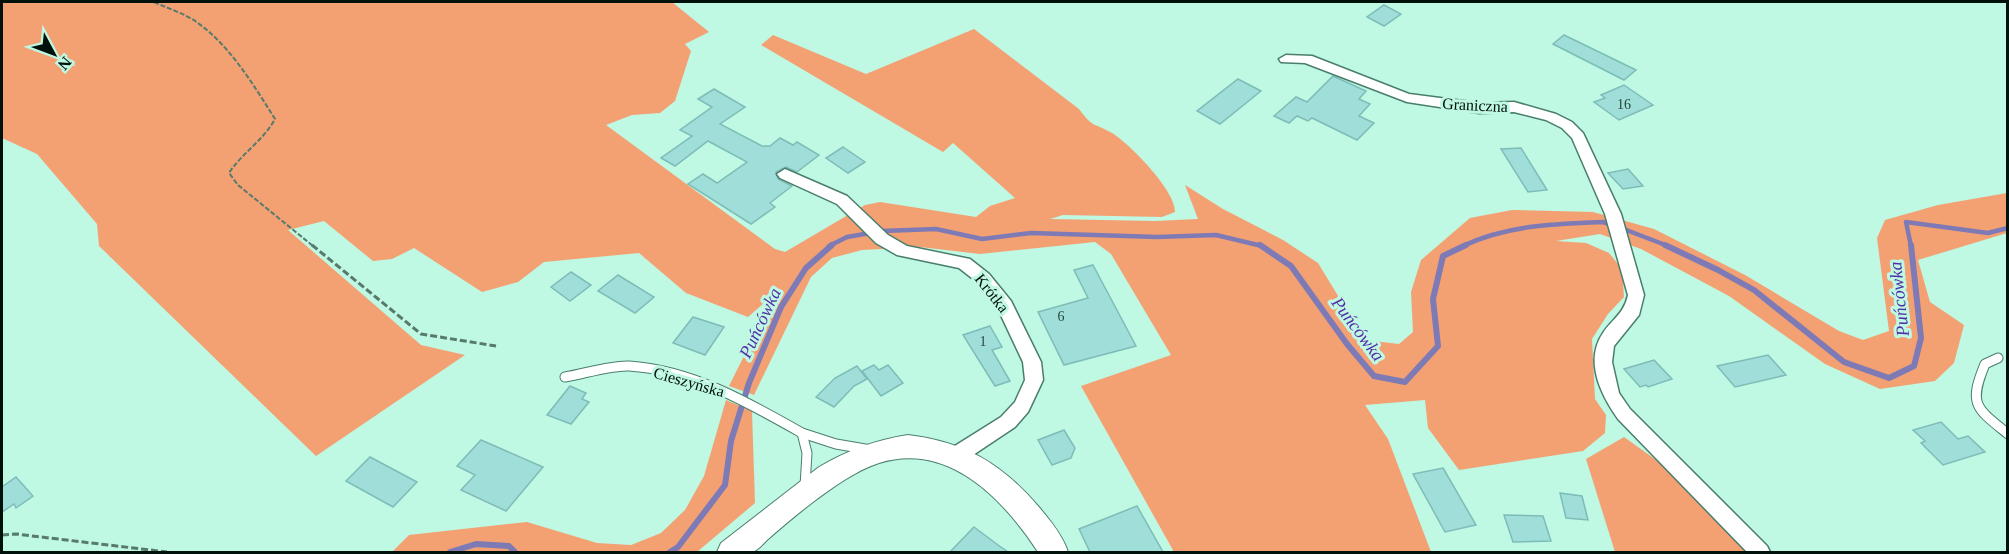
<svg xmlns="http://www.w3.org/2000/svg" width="2009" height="554" viewBox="0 0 2009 554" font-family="'Times New Roman',serif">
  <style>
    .green { fill: #f3a173 }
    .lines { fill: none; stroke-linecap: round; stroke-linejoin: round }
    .stream-far1 { stroke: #7e7ab5; stroke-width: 4.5 }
    .stream { stroke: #7e7ab5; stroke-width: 6 }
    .building { fill: #9fded9; stroke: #7ebcb7; stroke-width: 1.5 }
    .lane-casing { stroke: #497e6c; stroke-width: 11 }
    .street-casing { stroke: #497e6c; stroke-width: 3 }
    .secondary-casing { stroke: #497e6c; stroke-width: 2 }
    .path-far1 { stroke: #577a6d; stroke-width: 2; stroke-dasharray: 5 2; stroke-linecap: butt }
    .path { stroke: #577a6d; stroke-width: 3; stroke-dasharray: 7 3; stroke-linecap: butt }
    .lane { stroke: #fff; stroke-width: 9 }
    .street { fill: #fff; fill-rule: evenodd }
    .secondary { fill: #fff; fill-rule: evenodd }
    .labels { text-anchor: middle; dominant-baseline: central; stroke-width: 6; stroke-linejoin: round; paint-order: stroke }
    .number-label { font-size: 14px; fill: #28443e }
    .street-label { font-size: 16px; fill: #00110b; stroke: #bff8e3 }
    .water-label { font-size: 18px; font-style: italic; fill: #522ea8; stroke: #bff8e3 }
  </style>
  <rect width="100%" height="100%" fill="#bff8e3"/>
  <g class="green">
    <path d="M2 2H672L709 32 685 44 691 51 675 101 660 113 632 115 606 125 775 249 785 252 865 205 880 202 976 217 990 206 1015 198 953 143 943 152 761 45 773 35 866 74 974 29 1079 109C1094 129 1093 122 1112 133 1130 144 1176 191 1175 212L1162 217 1063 215 1050 219 1155 221 1198 219 1185 185 1223 209 1283 240 1318 263 1365 340 1399 344 1413 332 1411 292 1421 260 1470 218 1512 210 1593 212 1654 229 1745 275 1839 331 1863 340 1889 331 1877 238 1885 220 1938 205 2007 193V233L1918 260 1930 302 1964 325 1954 363 1935 381 1880 389 1825 364 1729 296 1641 249 1600 234 1556 241 1586 243 1609 253 1622 269 1624 297 1608 314 1592 339 1595 399 1606 415 1605 433 1583 451 1459 470 1428 428 1425 400 1365 405 1388 439 1431 552H1174L1081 386 1171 355 1111 254 1095 242 980 254 920 247 862 250 832 258 811 277 754 395 729 386 758 328 765 302 748 317 686 293 639 253 544 262 518 282 482 292 414 248 392 259 373 261 324 221 288 230 421 345 465 355 316 456 99 246 97 224 37 154 2 138Z"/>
    <path d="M726 400 752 411 755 503 697 552H392L409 535 527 522 597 543 631 545 661 533 685 510 704 476Z"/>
    <path d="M1624 437 1680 477 1751 552H1615L1586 459Z"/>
  </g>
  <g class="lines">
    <g class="stream-far1">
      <path d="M1621 228 1668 246"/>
      <path d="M829 246 847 237 882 231 936 229 982 239 1031 233 1157 237 1216 235 1262 246"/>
      <path d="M1463 246C1507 225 1554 224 1603 222L1612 225"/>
      <path d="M1911 246 1906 222 1988 233 2008 228"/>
    </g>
    <g class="stream">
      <path d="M1260 245 1291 266 1347 344 1374 376 1405 382 1438 346 1433 299 1443 256 1466 245"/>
      <path d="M1665 245 1718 270 1754 290 1844 362 1889 378 1914 366 1921 338 1911 245"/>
      <path d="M450 552 476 544 509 546 515 552"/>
      <path d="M670 552 678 547 725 485 731 441 749 383 781 307 806 268 832 245"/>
    </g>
  </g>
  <g class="building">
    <path d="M1384 5 1401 14 1384 26 1367 17Z"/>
    <path d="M1564 35 1636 70 1624 80 1553 44Z"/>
    <path d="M1333 76 1366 91 1359 99 1370 104 1359 116 1374 123 1357 140 1312 118 1308 121 1297 116 1289 123 1274 116 1296 97 1307 102Z"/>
    <path d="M1238 79 1261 91 1220 124 1197 111Z"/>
    <path d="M1624 85 1653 105 1619 120 1594 102 1605 98 1601 95Z"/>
    <path d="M714 89 745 107 720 124 762 146H770L780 138 793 145 797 142 819 155 797 172 786 167 776 172 778 179 792 186 770 203 775 207 751 224 688 184 703 174 717 183 747 162 708 141 675 166 661 158 692 136 680 130 712 107 698 99Z"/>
    <path d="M843 147 865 162 848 173 826 158Z"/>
    <path d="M1521 148 1547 190 1528 192 1501 149Z"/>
    <path d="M1628 169 1643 186 1623 189 1608 173Z"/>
    <path d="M1093 265 1136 346 1064 365 1038 312 1088 298 1074 270Z"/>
    <path d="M571 272 591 285 570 301 551 287Z"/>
    <path d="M618 275 654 297 635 313 598 291Z"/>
    <path d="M693 317 724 327 705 355 673 343Z"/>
    <path d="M990 326 1002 347 992 350 1010 381 995 386 963 335Z"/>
    <path d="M1768 355 1786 375 1735 387 1717 366Z"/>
    <path d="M1654 360 1672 379 1648 387 1646 385 1640 387 1624 369Z"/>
    <path d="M874 365 879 370 888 365 903 383 881 396 862 371Z"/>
    <path d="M857 366 867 379 854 386 834 407 816 397 835 378Z"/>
    <path d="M570 386 586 393 582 399 589 402 571 424 547 415Z"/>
    <path d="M1941 422 1958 439 1968 436 1985 452 1943 465 1921 443 1925 441 1913 430Z"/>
    <path d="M1064 430 1075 448 1071 458 1052 465 1038 440Z"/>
    <path d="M481 440 543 467 506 511 461 490 475 475 457 466Z"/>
    <path d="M370 457 417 482 393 507 346 481Z"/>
    <path d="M1443 468 1476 525 1445 532 1413 474Z"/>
    <path d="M16 477 33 496 16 508 14 504 2 512V487Z"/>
    <path d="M1560 493 1582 496 1588 520 1566 518Z"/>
    <path d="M1137 506 1163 552H1090L1079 529Z"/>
    <path d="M1504 515 1543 516 1551 541 1513 542Z"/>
    <path d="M974 527 998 545 1008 552H950Z"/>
  </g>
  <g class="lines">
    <defs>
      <g id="lane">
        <path d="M1998 358 1985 364C1968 405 1976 408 2008 434"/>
        <path d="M565 377C584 374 611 365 629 366 692 370 749 403 802 433L807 453 805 486"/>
        <path d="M802 433 836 444 871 450"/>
      </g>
      <g id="street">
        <path d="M1286 55 1312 56 1409 94 1479 103 1514 102 1556 114 1572 122 1583 133 1621 214 1644 295 1639 315 1614 346 1612 362 1619 393 1630 409 1767 546 1770 552H1747L1618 419C1601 395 1584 361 1603 333 1613 318 1624 314 1628 295L1605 214 1572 138 1562 128 1546 120 1514 112 1479 113 1407 102 1305 63 1281 62 1279 59Z"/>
        <path d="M785 169 847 196 888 235 907 246 970 259 989 274 1011 301 1041 362 1043 380 1028 412 1015 427 964 461 957 463 950 461 948 455 950 449 1001 417 1015 402 1025 380 1023 362 998 309 977 282 959 268 897 255 876 243 837 204 780 178 777 174Z"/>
      </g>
      <path id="secondary" d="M908 435C965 442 1001 463 1038 506 1050 520 1063 536 1068 552H1038C1004 500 949 441 879 463 855 471 833 487 813 502 797 514 782 527 767 540 763 544 758 550 753 552 744 554 726 552 717 552L721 543 819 467C848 450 876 440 908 435Z"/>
    </defs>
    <use href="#lane" class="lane-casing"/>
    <use href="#street" class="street-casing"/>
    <use href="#secondary" class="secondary-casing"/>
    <path class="path-far1" d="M154 2C167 8 180 12 192 19 228 42 253 84 275 119 263 141 242 153 229 173L238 185 313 246"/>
    <g class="path">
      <path d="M312 245 421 334 496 346"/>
      <path d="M2 535 16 534 167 552"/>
    </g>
    <use href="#lane" class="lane"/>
    <use href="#street" class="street"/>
    <use href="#secondary" class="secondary"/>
  </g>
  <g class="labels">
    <g class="number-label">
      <text x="1624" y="104">16</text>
      <text x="1061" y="316">6</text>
      <text x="983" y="341">1</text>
    </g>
    <g class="street-label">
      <text transform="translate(1475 105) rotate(3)">Graniczna</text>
      <text transform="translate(992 293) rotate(52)">Krótka</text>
      <text transform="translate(689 382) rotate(16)">Cieszyńska</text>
    </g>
    <g class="water-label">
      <text transform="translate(1899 299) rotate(-96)">Puńcówka</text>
      <text transform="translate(760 323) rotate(-65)">Puńcówka</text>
      <text transform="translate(1358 329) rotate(53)">Puńcówka</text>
    </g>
  </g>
  <rect width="2009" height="554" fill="none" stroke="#00110b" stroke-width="6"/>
  <g transform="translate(54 54) rotate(131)" stroke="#bff8e3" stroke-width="4.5" paint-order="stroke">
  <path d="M0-4.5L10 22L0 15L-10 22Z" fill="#00110b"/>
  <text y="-9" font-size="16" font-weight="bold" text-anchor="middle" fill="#00110b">N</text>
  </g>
</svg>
